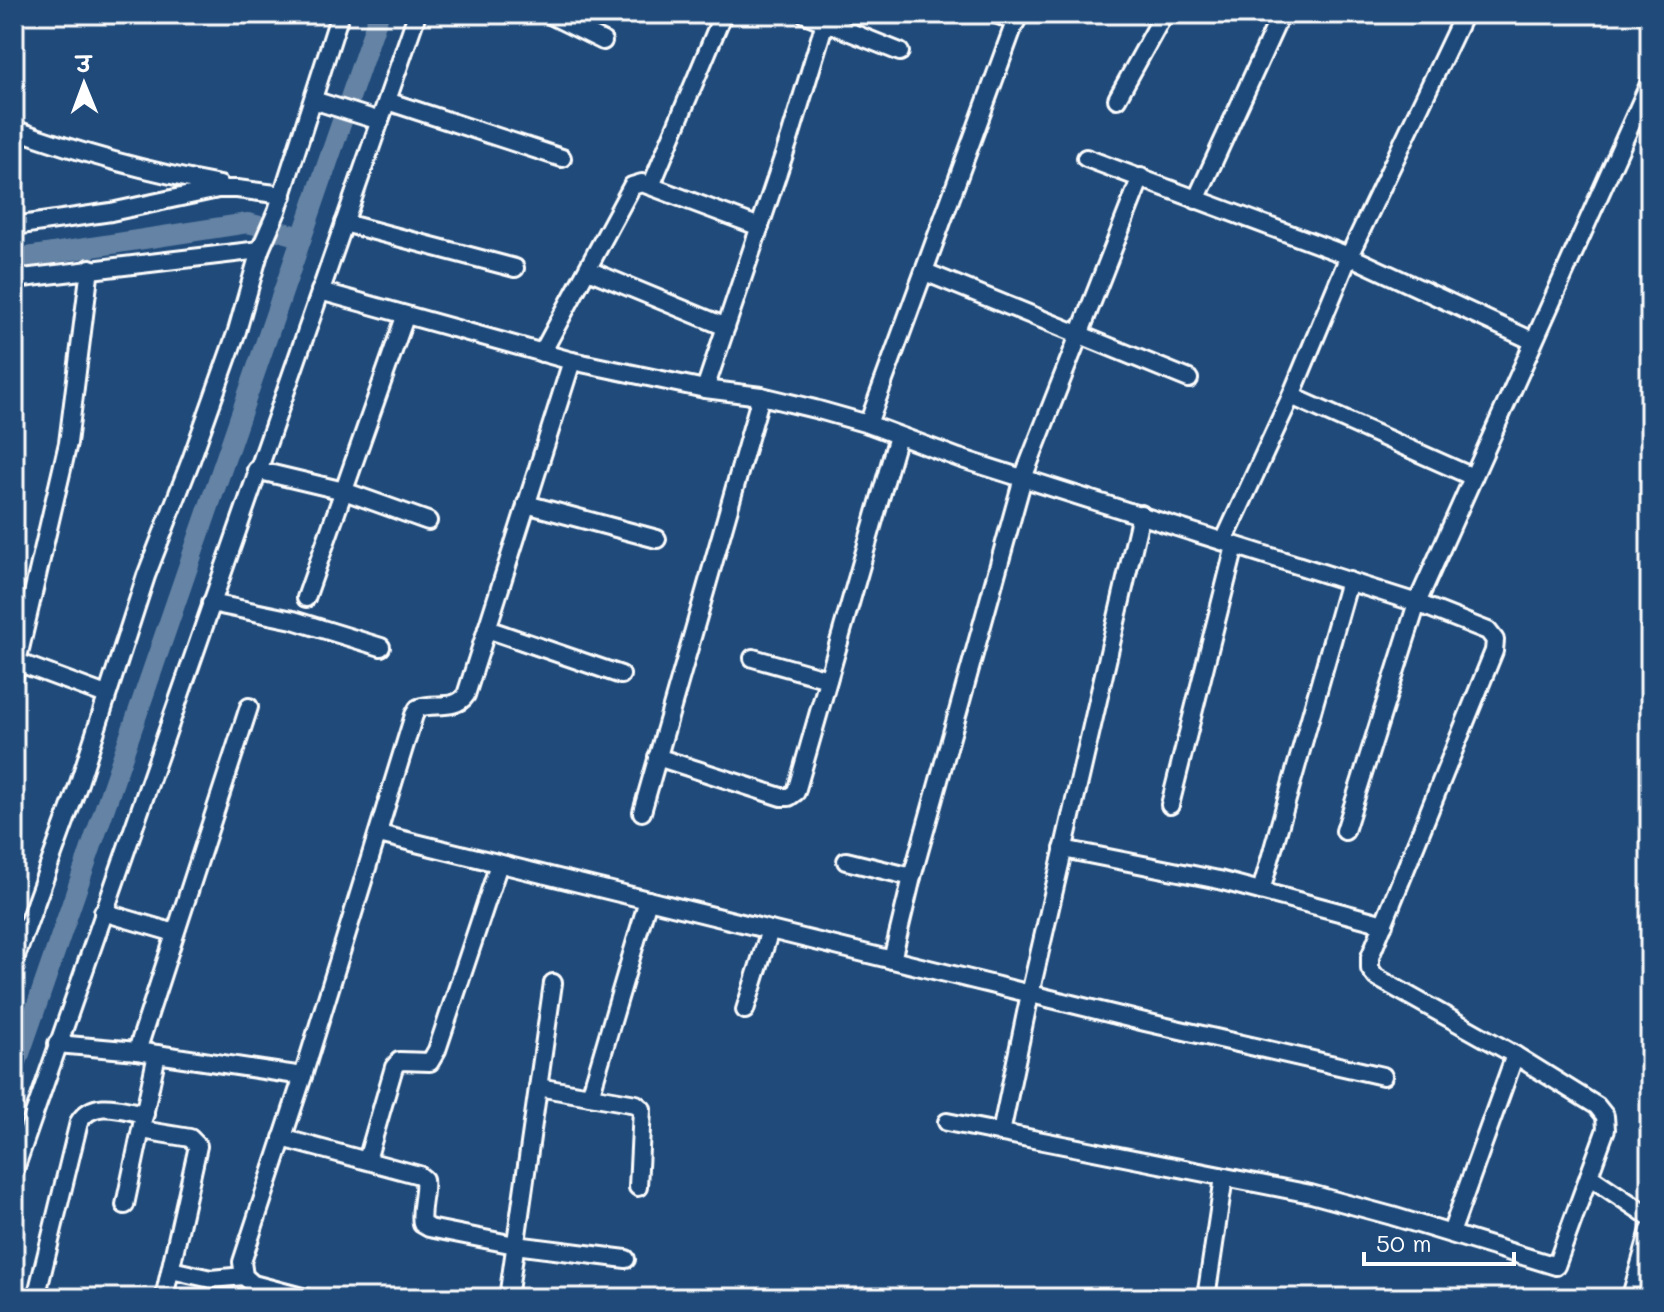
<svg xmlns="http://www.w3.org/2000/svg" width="1664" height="1312" viewBox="0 0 1664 1312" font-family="Mali,'Playpen Sans Deva',sans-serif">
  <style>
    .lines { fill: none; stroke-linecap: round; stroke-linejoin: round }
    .canal { stroke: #6583a4; stroke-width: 20 }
    .minor-casing { stroke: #fff; stroke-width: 22 }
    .minor { stroke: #1f4a7a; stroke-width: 16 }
  </style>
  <rect width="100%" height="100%" fill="#1f4a7a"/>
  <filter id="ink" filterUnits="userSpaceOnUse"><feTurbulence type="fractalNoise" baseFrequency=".0125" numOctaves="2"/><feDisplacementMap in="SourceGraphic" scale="16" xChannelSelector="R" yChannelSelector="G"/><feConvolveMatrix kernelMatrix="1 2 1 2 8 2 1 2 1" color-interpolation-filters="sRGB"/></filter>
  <g filter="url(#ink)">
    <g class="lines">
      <g class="canal">
        <path d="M14 259 248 223 302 237"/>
        <path d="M14 1071 379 14"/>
      </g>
      <defs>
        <g id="minor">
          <path d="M548 14 603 41"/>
          <path d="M805 14 900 52"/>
          <path d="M996 14 1016 22"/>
          <path d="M1117 99 1164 14"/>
          <path d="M313 100 380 121"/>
          <path d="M387 101 562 158"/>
          <path d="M14 129C82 154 149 172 220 185"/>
          <path d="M1086 158 1349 256 1533 341"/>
          <path d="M651 186 723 14"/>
          <path d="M1196 200 1281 14"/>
          <path d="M344 223 515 268"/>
          <path d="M14 226 111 212 218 189H237L283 195"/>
          <path d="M588 270 726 327"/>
          <path d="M925 272 1189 379"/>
          <path d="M14 279 260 250"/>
          <path d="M320 291 572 361 705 389 761 396 815 409 868 424 959 458 1417 603 1488 631 1495 640 1494 651 1370 957V969L1376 977 1515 1055 1597 1106 1605 1116 1606 1129 1556 1266 1392 1216 1311 1194 947 1122"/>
          <path d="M542 353 632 186 642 183 760 227"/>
          <path d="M705 389 790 137 825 22"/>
          <path d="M1291 396 1473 477"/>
          <path d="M868 424 1018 14"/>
          <path d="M256 470 344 491 428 521"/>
          <path d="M526 504 657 539"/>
          <path d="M1224 541 1291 396 1349 256 1464 14"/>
          <path d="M306 598 405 317"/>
          <path d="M211 603 293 620 381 647"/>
          <path d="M487 629 621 675"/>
          <path d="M753 658 828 679"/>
          <path d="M17 662 106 695"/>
          <path d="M14 675 68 443 90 268"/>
          <path d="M657 757 781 797H789L796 792 898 436"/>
          <path d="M1170 805 1235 546"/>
          <path d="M642 812 761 396"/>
          <path d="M1345 831 1417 603 1650 82"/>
          <path d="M379 834 1145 1022 1383 1076"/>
          <path d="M1063 849 1219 880 1384 924"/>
          <path d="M846 861 912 877"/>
          <path d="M1261 891 1349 581"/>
          <path d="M103 912 175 933"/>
          <path d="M892 960 912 877 1023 478 1141 177"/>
          <path d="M14 962 78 786 146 576 191 460 237 331 260 250 277 211 340 14"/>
          <path d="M745 1010 770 930"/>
          <path d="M57 1044 137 1051 303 1076"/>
          <path d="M137 1051 249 707"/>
          <path d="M538 1087 636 1104 642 1109 638 1187"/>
          <path d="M590 1096 648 900"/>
          <path d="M142 1130 190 1138 198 1146 164 1298"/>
          <path d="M1001 1133 1030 994 1141 514"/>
          <path d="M282 1138 419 1175 424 1179C426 1195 419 1209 422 1224L429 1228 515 1245 626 1259"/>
          <path d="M367 1160 394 1067 399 1061 430 1062 437 1050 499 864"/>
          <path d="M14 1172 417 14"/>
          <path d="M1589 1176 1650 1217"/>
          <path d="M125 1205 157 1054"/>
          <path d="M1451 1233 1515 1055"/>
          <path d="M171 1270 211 1279 244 1276"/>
          <path d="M1631 1296 1650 1230"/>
          <path d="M36 1298 79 1122C94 1098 122 1110 145 1114"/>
          <path d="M306 1298 253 1284 244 1276 242 1262 303 1076 414 715 418 708C434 702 455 711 466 695L572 361"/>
          <path d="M508 1298 553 983"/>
          <path d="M1206 1298 1224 1177"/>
        </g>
      </defs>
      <use href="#minor" class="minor-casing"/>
      <use href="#minor" class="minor"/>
    </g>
  </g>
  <rect width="1664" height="1312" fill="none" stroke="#1f4a7a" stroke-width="48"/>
  <rect x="24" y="24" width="1616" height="1264" fill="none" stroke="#fff" stroke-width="3" filter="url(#ink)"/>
  <g transform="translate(84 84) rotate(359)" stroke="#1f4a7a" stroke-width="6" paint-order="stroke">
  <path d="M0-6L14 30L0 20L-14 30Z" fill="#ffffff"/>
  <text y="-12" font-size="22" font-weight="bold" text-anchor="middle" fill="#ffffff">उ</text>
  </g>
  <path d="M1364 1252v12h150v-12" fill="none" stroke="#ffffff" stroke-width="4"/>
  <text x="1376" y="1252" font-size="24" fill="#ffffff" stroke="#1f4a7a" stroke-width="6" paint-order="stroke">50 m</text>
</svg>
